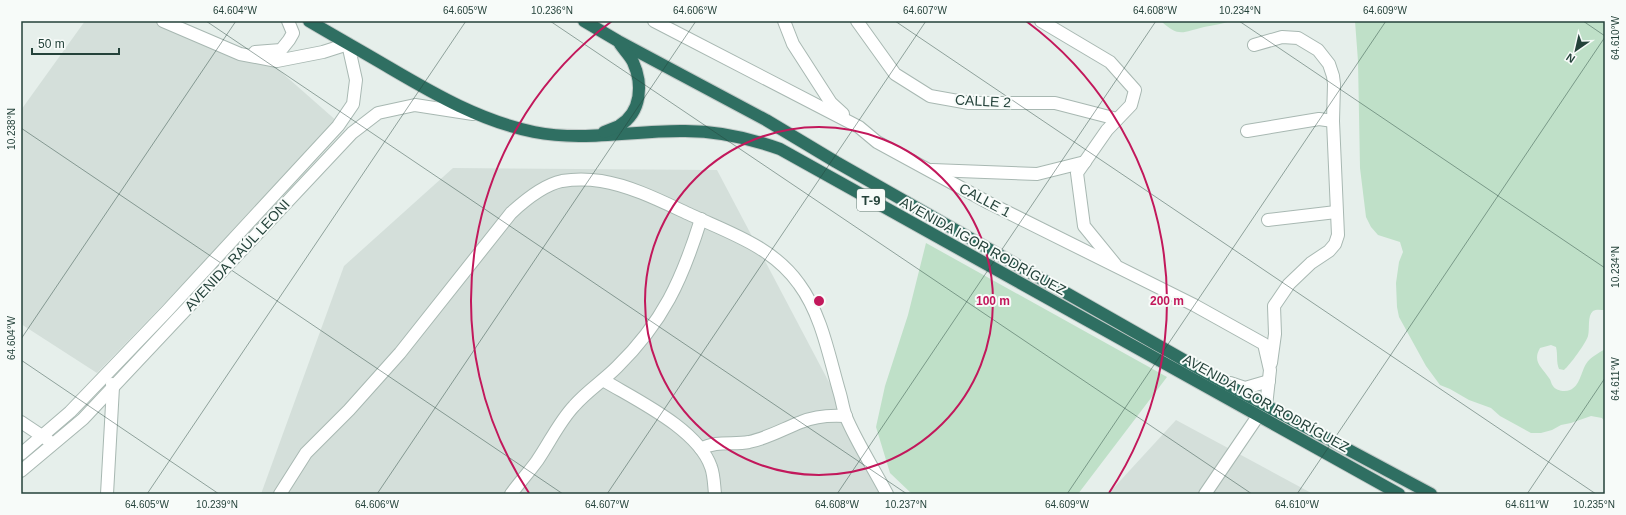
<svg xmlns="http://www.w3.org/2000/svg" width="1626" height="515" viewBox="0 0 1626 515" font-family="Arial,sans-serif">
  <style>
    .built { fill: #d4dfda }
    .green { fill: #bfe0c8 }
    .lines { fill: none; stroke-linecap: round; stroke-linejoin: round }
    .minor-casing { stroke: #a8b8b2; stroke-width: 14 }
    .highway-casing { stroke: #c2cac8; stroke-width: 14 }
    .minor { stroke: #fff; stroke-width: 12 }
    .highway { stroke: #2f6f62; stroke-width: 12 }
    .ticks { fill: none; stroke: #24423a; stroke-width: 1; stroke-opacity: 0.45 }
    .ring { fill: none; stroke: #c2185b; stroke-width: 2 }
    .labels { text-anchor: middle; dominant-baseline: central; stroke-width: 4; stroke-linejoin: round; paint-order: stroke }
    .shield { fill: #f7fbf9; stroke: #637a73; stroke-width: 1 }
    .shield-label { font-size: 13px; font-weight: bold; fill: #24423a }
    .street-label { font-size: 14px; fill: #24423a; stroke: #f7fbf9 }
    .centre { fill: #c2185b; stroke: #f7fbf9; stroke-width: 2 }
    .ring-label { font-size: 12px; text-anchor: middle; font-weight: bold; fill: #c2185b; stroke: #f7fbf9; stroke-width: 4; stroke-linejoin: round; paint-order: stroke }
    .neatline { fill: none; stroke: #24423a; stroke-width: 1.5 }
    .ticks-label { font-size: 10px; text-anchor: middle; fill: #24423a }
  </style>
  <rect width="100%" height="100%" fill="#e6efeb"/>
  <g class="built">
    <path d="M85 21H162L272 64 339 123 97 373 21 324V110Z"/>
    <path d="M453 168 717 170 888 494H261L344 266Z"/>
    <path d="M1176 420 1313 494H1108Z"/>
  </g>
  <g class="green">
    <path d="M1161 21H1231C1222 24 1213 25 1204 27 1183 32 1179 38 1161 21Z"/>
    <path d="M1355 21H1605V310C1601 310 1596 309 1593 311 1587 316 1590 329 1588 336 1586 343 1570 365 1564 370L1559 369C1556 362 1558 355 1556 347L1551 345 1540 348C1532 362 1542 367 1549 378 1551 380 1551 384 1553 386 1556 391 1565 392 1570 390 1580 386 1581 372 1586 364 1590 357 1599 353 1605 349V422L1602 418 1591 416 1571 423 1561 425 1552 430 1541 433H1531L1500 416 1491 408 1469 400 1450 389 1440 385 1426 366 1399 317 1397 307 1396 283 1399 262 1403 252 1400 242 1378 235 1371 227 1366 217 1360 168 1358 61Z"/>
    <path d="M926 243 1167 377 1078 494H912L890 473 876 427 885 386 908 315Z"/>
  </g>
  <g class="lines">
    <defs>
      <g id="minor">
        <path d="M654 21 859 127 877 142 989 203 1194 305 1264 344 1270 370 1266 406"/>
        <path d="M784 21 793 44 831 103 843 114"/>
        <path d="M857 21 895 74 930 96 969 103H1055L1117 119"/>
        <path d="M1041 21 1110 62 1135 90 1131 105 1107 130 1077 173 1084 226 1115 264"/>
        <path d="M1254 45 1282 37 1298 38 1318 50 1329 64 1333 76 1334 84 1333 121 1338 235 1335 244 1329 251 1311 263 1289 284 1274 306 1275 334 1271 363"/>
        <path d="M255 52 281 50 289 40 293 33 288 21"/>
        <path d="M1247 131 1319 119 1333 121"/>
        <path d="M932 170 1037 174 1085 162"/>
        <path d="M1268 220 1336 212"/>
        <path d="M603 380C636 400 698 429 711 467 714 475 714 485 715 494"/>
        <path d="M1230 383 1245 388 1269 381"/>
        <path d="M21 422 48 440"/>
        <path d="M701 449C716 440 733 445 749 442 768 438 783 429 801 422 815 416 831 415 846 416"/>
        <path d="M21 454 70 412 167 311 338 126 353 104 356 80 348 44 323 52 277 61 240 54 163 21"/>
        <path d="M21 471 83 419 352 133 378 113 415 105 473 114"/>
        <path d="M107 494 113 387 112 384"/>
        <path d="M280 494 306 453 349 410 400 353 511 213C525 200 543 185 562 181 574 179 588 179 601 181 632 186 663 202 691 215 730 233 773 247 799 284 822 315 829 357 840 394 842 401 843 409 846 417 857 443 874 469 887 494"/>
        <path d="M511 494C519 483 529 472 537 461 550 442 559 422 574 406 587 391 603 381 617 367 663 322 682 280 701 219"/>
        <path d="M1205 494 1258 416"/>
      </g>
      <g id="highway">
        <path d="M309 21C336 37 363 52 390 68 436 95 481 121 534 132 584 142 635 130 685 131 718 131 749 138 780 149L1399 494"/>
        <path d="M584 21 618 41 766 120 836 162 1233 388 1431 494"/>
        <path d="M604 132C609 130 614 128 619 126 642 112 643 84 633 62 630 56 624 50 620 44"/>
      </g>
    </defs>
    <use href="#minor" class="minor-casing"/>
    <use href="#highway" class="highway-casing"/>
    <use href="#minor" class="minor"/>
    <use href="#highway" class="highway"/>
  </g>
  <path class="ticks" d="M206 21 907 494M550 21 1252 494M895 21 1596 494M1239 21 1605 268M1583 21 1605 36M21 128 563 494M21 339 236 21M21 360 219 494M147 494 466 21M377 494 696 21M607 494 926 21M837 494 1156 21M1067 494 1386 21M1297 494 1605 37M1527 494 1605 378"/>
  <g class="ring">
    <circle cx="819" cy="301" r="174"/>
    <path d="M529 493A348 348 0 0 1 612 21M1026 21A348 348 0 0 1 1109 493"/>
  </g>
  <g class="labels">
    <rect class="shield" x="857" y="189" width="28" height="22" rx="3"/>
    <g class="shield-label">
      <text x="871" y="200">T-9</text>
    </g>
    <g class="street-label">
      <text transform="translate(983 101) rotate(3)">CALLE 2</text>
      <text transform="translate(985 200) rotate(28)">CALLE 1</text>
      <text transform="translate(983 246) rotate(29)">AVENIDA IGOR RODRÍGUEZ</text>
      <text transform="translate(237 255) rotate(-47)">AVENIDA RAÚL LEONI</text>
      <text transform="translate(1266 403) rotate(29)">AVENIDA IGOR RODRÍGUEZ</text>
    </g>
  </g>
  <circle cx="819" cy="301" r="6" class="centre"/>
  <g class="ring-label">
    <text x="993" y="305">100 m</text>
    <text x="1167" y="305">200 m</text>
  </g>
  <rect width="1626" height="515" fill="none" stroke="#f7fbf9" stroke-width="44"/>
  <g transform="translate(1576 50) rotate(214)" stroke="#f7fbf9" stroke-width="3" paint-order="stroke">
  <path d="M0-3L7 15L0 10L-7 15Z" fill="#24423a"/>
  <text y="-6" font-size="11" font-weight="bold" text-anchor="middle" fill="#24423a">N</text>
  </g>
  <path d="M32 48v6h87v-6" fill="none" stroke="#24423a" stroke-width="2"/>
  <text x="38" y="48" font-size="12" fill="#24423a" stroke="#f7fbf9" stroke-width="3" paint-order="stroke">50 m</text>
  <rect x="22" y="22" width="1582" height="471" class="neatline"/>
  <g class="ticks-label">
    <text x="235" y="14">64.604°W</text>
    <text x="465" y="14">64.605°W</text>
    <text x="552" y="14">10.236°N</text>
    <text x="695" y="14">64.606°W</text>
    <text x="925" y="14">64.607°W</text>
    <text x="1155" y="14">64.608°W</text>
    <text x="1240" y="14">10.234°N</text>
    <text x="1385" y="14">64.609°W</text>
    <text transform="translate(1615 38) rotate(-90)" y="4">64.610°W</text>
    <text transform="translate(11 129) rotate(-90)" y="4">10.238°N</text>
    <text transform="translate(1615 267) rotate(-90)" y="4">10.234°N</text>
    <text transform="translate(11 338) rotate(-90)" y="4">64.604°W</text>
    <text transform="translate(1615 379) rotate(-90)" y="4">64.611°W</text>
    <text x="147" y="508">64.605°W</text>
    <text x="217" y="508">10.239°N</text>
    <text x="377" y="508">64.606°W</text>
    <text x="607" y="508">64.607°W</text>
    <text x="837" y="508">64.608°W</text>
    <text x="906" y="508">10.237°N</text>
    <text x="1067" y="508">64.609°W</text>
    <text x="1297" y="508">64.610°W</text>
    <text x="1527" y="508">64.611°W</text>
    <text x="1594" y="508">10.235°N</text>
  </g>
</svg>
